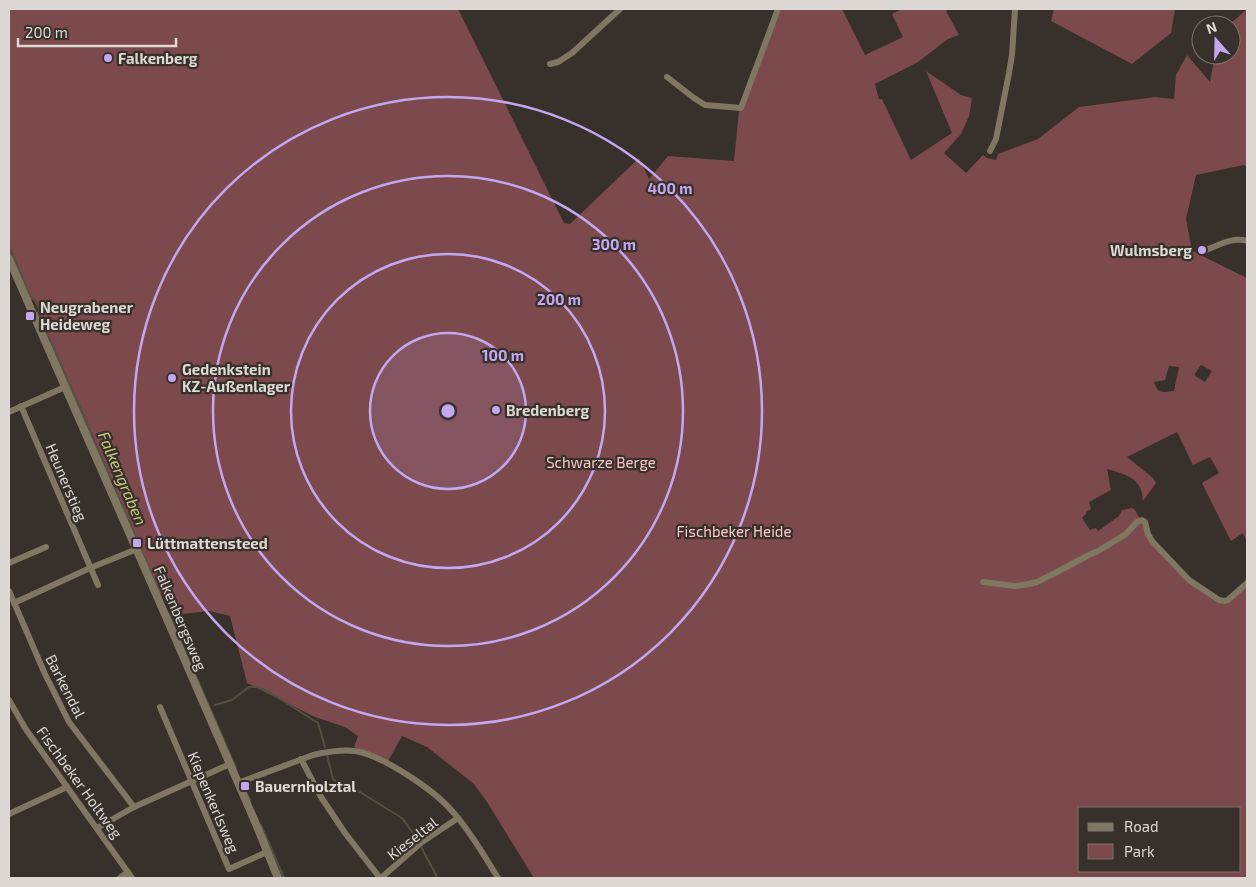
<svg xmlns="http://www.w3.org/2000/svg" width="1256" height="887" viewBox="0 0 1256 887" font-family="'Exo 2',sans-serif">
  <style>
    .green { fill: #7c494d; fill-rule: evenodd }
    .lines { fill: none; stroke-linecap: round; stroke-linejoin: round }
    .stream { stroke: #525140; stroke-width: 2 }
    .minor { stroke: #807762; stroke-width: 6 }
    .tertiary { stroke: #807762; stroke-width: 8 }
    .ring { fill: none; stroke: #c4a7f1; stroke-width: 2.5 }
    .poi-dot { fill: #c4a7f1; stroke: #38302a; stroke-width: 2 }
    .labels { text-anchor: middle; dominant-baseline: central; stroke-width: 4.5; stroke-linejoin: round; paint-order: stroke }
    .poi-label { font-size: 15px; font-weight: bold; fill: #ddd8d4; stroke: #38302a; text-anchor: start }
    .park-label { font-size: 15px; fill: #fec8cb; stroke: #38302a }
    .street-label { font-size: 15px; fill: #ddd8d4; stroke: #38302a }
    .water-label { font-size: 16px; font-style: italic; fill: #c6cb7b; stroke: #38302a }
    .centre { fill: #c4a7f1; stroke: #38302a; stroke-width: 2.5 }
    .ring-label { font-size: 15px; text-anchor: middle; font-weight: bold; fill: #c4a7f1; stroke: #38302a; stroke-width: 4.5; stroke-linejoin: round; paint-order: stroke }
  </style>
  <rect width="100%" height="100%" fill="#38302a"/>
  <g class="green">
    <path d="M9 9H458L564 223 570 224 639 158 649 179 668 156 734 161 739 111 776 9H842L865 55 903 37 892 14 902 9H949L946 11 959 35 948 39 918 62 875 84 879 99H882L911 160 952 133 926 71 961 95 972 98 969 116 961 134 944 153 966 173 983 155 987 158 996 160 998 154 1038 139 1079 107 1155 97 1174 99 1176 75 1187 55 1210 82 1215 55H1231V25H1229L1247 9V167L1244 165 1196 175 1186 219 1192 251 1247 278V542L1243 533 1231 541 1202 483 1219 473 1210 457 1193 465 1177 432 1127 457 1153 478 1156 483 1143 501C1142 477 1126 475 1107 469L1111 490 1089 502 1091 509 1086 512V514L1082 518 1090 530 1096 528 1098 531 1119 516 1122 510 1132 508 1135 510 1148 534 1185 577 1221 601 1247 583V878H534L487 802 474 784 427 747 402 736 388 761 354 747 358 736 345 727 315 717 247 683 230 616 209 611 173 615 163 594 159 596 35 313 39 311 34 299 29 300 9 253ZM1201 365 1212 371 1205 382 1194 375ZM1169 366 1179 367 1174 391C1162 392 1159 395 1154 382L1165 380ZM1080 808H1240V871H1080Z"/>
    <path d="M1054 9H1175L1171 33 1132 64 1051 21Z"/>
  </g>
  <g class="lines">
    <g class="stream">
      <path d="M9 246 30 296C36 300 40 308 39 315L75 396"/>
      <path d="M76 398 160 594"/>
      <path d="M169 614 236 768"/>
      <path d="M215 705 232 700 249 687H258L269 692 318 723 325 747"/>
      <path d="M327 755 333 779 337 782 347 784 402 818 418 840"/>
      <path d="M246 792 250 800"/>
      <path d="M261 825 284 878"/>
      <path d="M422 848C426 859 434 868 437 878"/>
    </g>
    <g class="minor">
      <path d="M550 64 558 62 572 53 620 9"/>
      <path d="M667 77 694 98 705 105 741 108 778 9"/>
      <path d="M990 151 996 139 1009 73 1012 55 1015 9"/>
      <path d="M1201 252C1215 247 1232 236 1247 241"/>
      <path d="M21 406 98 585"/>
      <path d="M9 412 65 387"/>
      <path d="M9 563 46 547"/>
      <path d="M983 582 1015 586 1024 585 1037 582 1057 572 1087 556 1098 551 1126 534 1137 522 1142 520 1145 522 1148 534 1152 541 1189 580 1219 600 1225 601 1228 600 1247 583"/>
      <path d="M9 591 45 674 69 722 134 807"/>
      <path d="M14 603 90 568 137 549"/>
      <path d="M9 700 25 728 132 878"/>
      <path d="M160 707 229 869 267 852"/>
      <path d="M301 759 321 797 345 833 380 878"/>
      <path d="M238 783 313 755C326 752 341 749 355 751 382 755 434 790 452 811 469 829 485 857 498 878"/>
      <path d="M9 814 67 787"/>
      <path d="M97 828 134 807 230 764"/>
      <path d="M120 878 128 872"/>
      <path d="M381 878 422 842 458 818"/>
    </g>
    <path class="tertiary" d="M9 259 163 610 256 824 278 878"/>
  </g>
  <circle cx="448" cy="411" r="78" fill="#c4a7f1" fill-opacity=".12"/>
  <g class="ring">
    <circle cx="448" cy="411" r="78"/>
    <circle cx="448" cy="411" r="157"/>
    <circle cx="448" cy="411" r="235"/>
    <circle cx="448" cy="411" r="314"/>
  </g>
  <g class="poi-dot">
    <circle cx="108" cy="58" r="5"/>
    <circle cx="1202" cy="250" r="5"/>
    <rect x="25" y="311" width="10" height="10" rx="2.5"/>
    <circle cx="172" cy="378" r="5"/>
    <circle cx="496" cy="410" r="5"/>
    <rect x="132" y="538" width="10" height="10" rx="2.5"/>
    <rect x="240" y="781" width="10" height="10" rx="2.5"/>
  </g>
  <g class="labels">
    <g class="poi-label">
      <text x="118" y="58">Falkenberg</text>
      <text x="1192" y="250" text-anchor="end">Wulmsberg</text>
      <text x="40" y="307">Neugrabener<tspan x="40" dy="17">Heideweg</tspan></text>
      <text x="182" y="369">Gedenkstein<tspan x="182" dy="17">KZ-Außenlager</tspan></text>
      <text x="506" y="410">Bredenberg</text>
      <text x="147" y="543">Lüttmattensteed</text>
      <text x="255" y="786">Bauernholztal</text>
    </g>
    <g class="park-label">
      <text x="601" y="462">Schwarze Berge</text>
      <text x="734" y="531">Fischbeker Heide</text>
    </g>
    <g class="street-label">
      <text transform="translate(67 482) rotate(67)">Heunerstieg</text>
      <text transform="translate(181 618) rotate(67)">Falkenbergsweg</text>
      <text transform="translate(66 686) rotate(63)">Barkendal</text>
      <text transform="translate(80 782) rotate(54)">Fischbeker Holtweg</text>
      <text transform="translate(214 802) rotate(67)">Kiepenkerlsweg</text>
      <text transform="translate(412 838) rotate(-38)">Kieseltal</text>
    </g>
    <g class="water-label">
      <text transform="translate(123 478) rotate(67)">Falkengraben</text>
    </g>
  </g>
  <circle cx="448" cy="411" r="8" class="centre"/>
  <g class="ring-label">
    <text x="670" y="194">400 m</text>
    <text x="614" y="250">300 m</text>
    <text x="559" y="305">200 m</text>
    <text x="503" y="361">100 m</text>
  </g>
  <rect width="1256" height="887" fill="none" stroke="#ddd8d4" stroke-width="20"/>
  <rect x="1078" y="807" width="162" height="65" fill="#38302a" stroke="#7a736e"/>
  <rect x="1088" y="823" width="25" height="8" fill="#807762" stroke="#7a736e"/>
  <text x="1124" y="832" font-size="15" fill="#ddd8d4">Road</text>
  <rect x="1088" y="844" width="25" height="15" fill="#7c494d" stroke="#7a736e"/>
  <text x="1124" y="857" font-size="15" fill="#ddd8d4">Park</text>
  <g transform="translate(1216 40) rotate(340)"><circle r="24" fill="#38302a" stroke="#7a736e"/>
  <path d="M0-4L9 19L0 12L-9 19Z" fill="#c4a7f1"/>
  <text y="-8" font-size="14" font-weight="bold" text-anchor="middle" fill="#ddd8d4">N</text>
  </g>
  <path d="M18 38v8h158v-8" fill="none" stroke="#ddd8d4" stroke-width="2.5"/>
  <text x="25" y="38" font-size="15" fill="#ddd8d4" stroke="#38302a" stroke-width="4" paint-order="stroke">200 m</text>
</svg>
